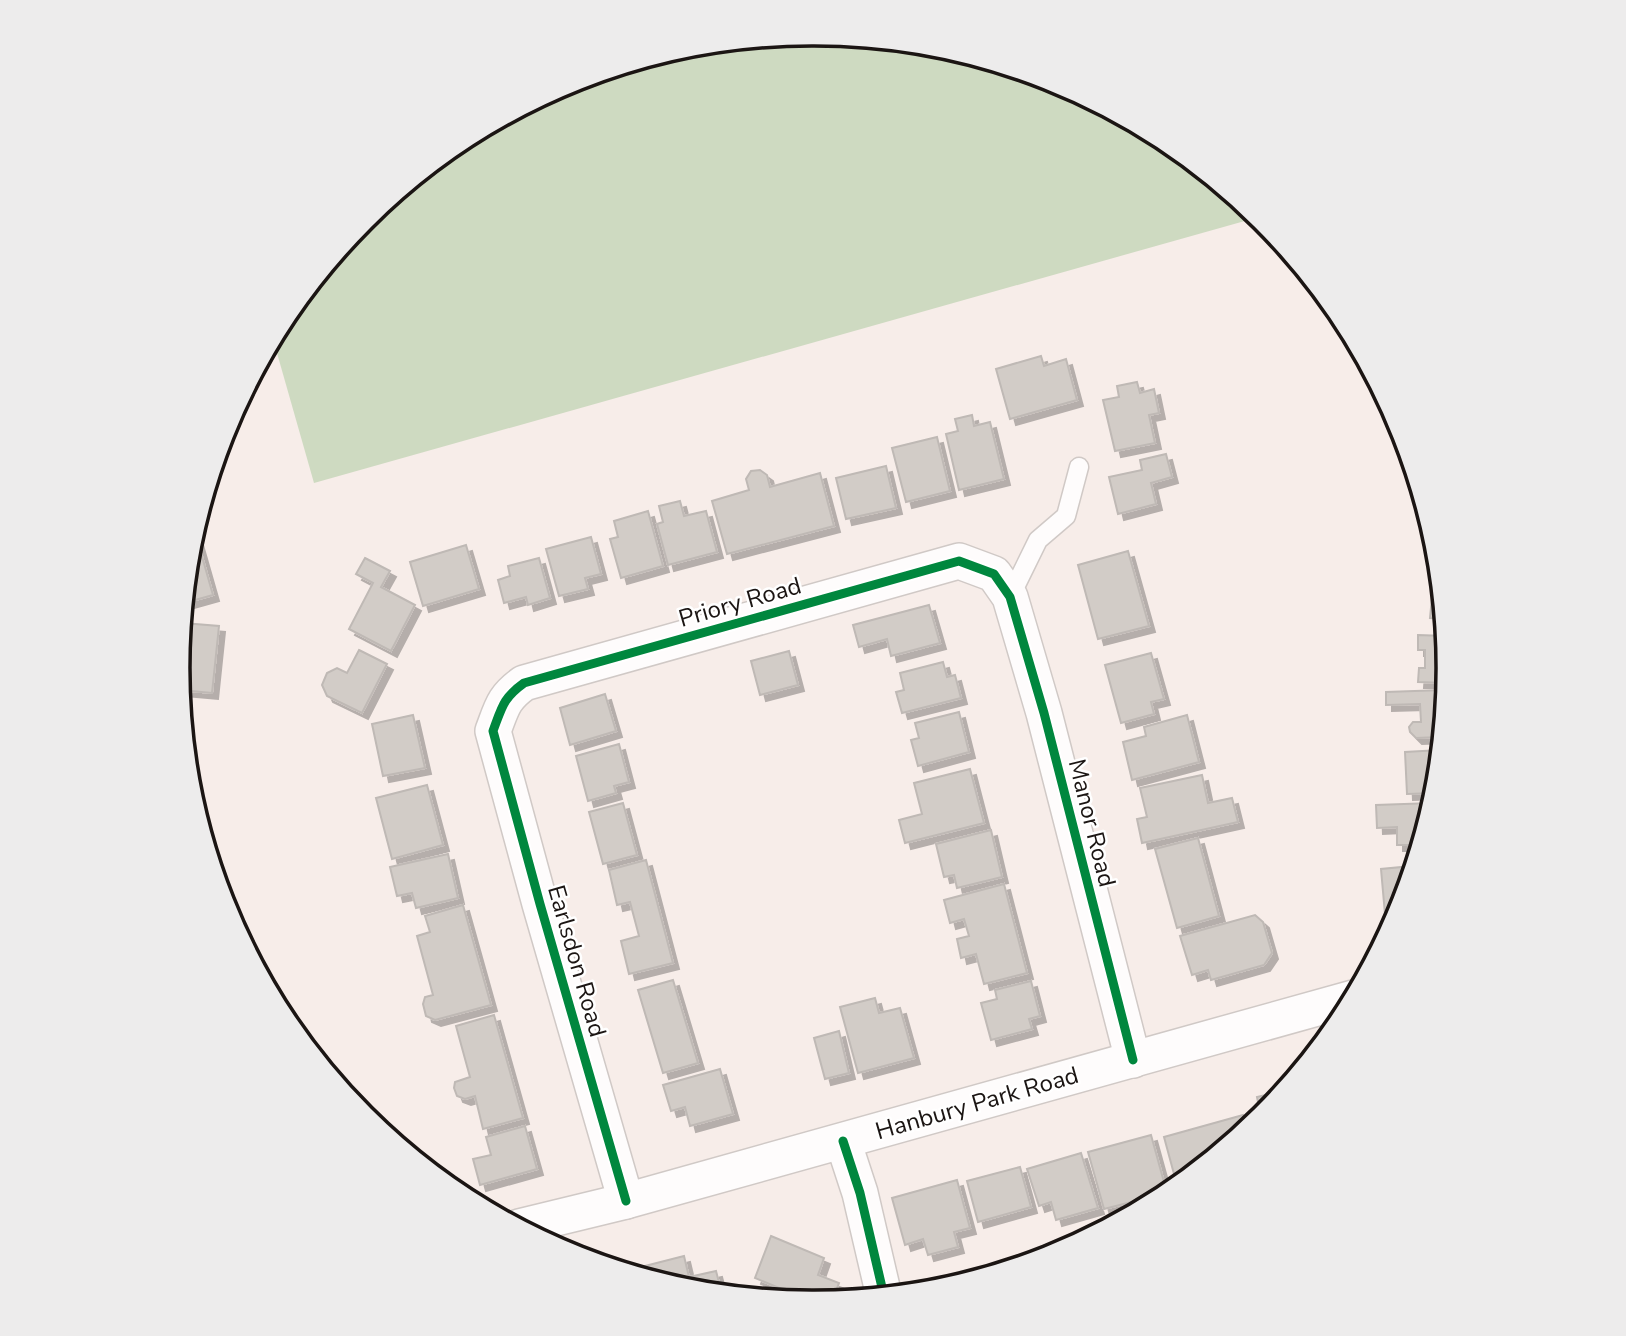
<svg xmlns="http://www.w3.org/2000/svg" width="1626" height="1336" viewBox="0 0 1626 1336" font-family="'Nunito Sans',sans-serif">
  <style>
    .green { fill: #cedac1 }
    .building { fill: #d2ccc7; stroke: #bfb9b5; stroke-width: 2; filter: url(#shadow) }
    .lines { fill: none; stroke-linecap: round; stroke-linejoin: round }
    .lane-casing { stroke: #d0c9c6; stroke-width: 21 }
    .street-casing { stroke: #d0c9c6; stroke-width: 38 }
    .lane { stroke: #fefcfc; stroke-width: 18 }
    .street { stroke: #fefcfc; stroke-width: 35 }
    .cycleway-casing { stroke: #fff; stroke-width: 13 }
    .cycleway { stroke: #00873e; stroke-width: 9 }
    .labels { text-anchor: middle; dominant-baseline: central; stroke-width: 5; stroke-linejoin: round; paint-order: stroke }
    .street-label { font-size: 24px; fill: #1b1513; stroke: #fff }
    .rim { fill: none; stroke: #1b1513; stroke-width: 3.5 }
  </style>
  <defs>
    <filter id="shadow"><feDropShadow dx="6" dy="6" stdDeviation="0" flood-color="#0004"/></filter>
  </defs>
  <rect width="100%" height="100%" fill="#f7ede9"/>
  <path class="green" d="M813 33 937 46 1056 82 1166 140 1259 217 314 483 273 339 285 315 364 219 461 140 570 81 690 45Z"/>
  <g class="building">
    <path d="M1041 356 1044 366 1066 359 1077 400 1010 419 996 369Z"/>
    <path d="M1137 382 1140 393 1154 389 1159 413 1149 415 1155 443 1115 451 1103 400 1119 397 1117 386Z"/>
    <path d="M972 415 974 426 990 422 1004 479 959 490 946 434 958 431 955 419Z"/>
    <path d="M937 437 950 491 906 502 892 448Z"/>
    <path d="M1166 454 1172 477 1151 483 1156 504 1118 514 1109 477 1142 470 1140 460Z"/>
    <path d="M886 466 896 508 846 519 836 478Z"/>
    <path d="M760 470 767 475 770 487 820 473 834 526 727 554 712 501 749 490 746 479 751 471Z"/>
    <path d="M680 501 684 516 706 511 717 552 668 565 657 524 663 522 659 506Z"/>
    <path d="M648 511 663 566 621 578 610 539 618 537 614 521Z"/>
    <path d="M591 537 601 574 585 578 588 589 559 596 546 549Z"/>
    <path d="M197 539 213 595 188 602 185 596 191 544 192 541Z"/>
    <path d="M466 545 479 589 423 606 410 562Z"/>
    <path d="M1128 551 1149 626 1098 639 1078 565Z"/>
    <path d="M365 558 390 571 381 587 415 605 391 651 349 629 373 583 356 574Z"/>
    <path d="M539 558 550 598 528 605 526 597 504 603 498 580 510 576 508 566Z"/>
    <path d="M1432 597 1441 598 1443 619 1430 618Z"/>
    <path d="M929 605 940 643 891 656 887 639 859 647 853 625Z"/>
    <path d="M183 623 219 626 212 693 180 690 178 668Z"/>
    <path d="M1418 635 1445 636 1448 668 1446 683 1418 682 1419 668H1425V650H1418Z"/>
    <path d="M359 650 387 664 362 713 327 696 322 685 327 673 337 668 347 673Z"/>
    <path d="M789 651 798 685 760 695 751 661Z"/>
    <path d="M1151 653 1164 699 1151 702 1154 714 1121 723 1105 665Z"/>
    <path d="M943 662 947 677 955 675 961 698 902 713 896 692 904 690 900 673Z"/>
    <path d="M1443 690 1441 737 1416 738 1410 732 1409 727 1413 722H1421L1420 704 1386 705V692Z"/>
    <path d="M605 694 616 731 570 745 560 708Z"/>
    <path d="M959 712 969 752 918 766 911 740 919 738 915 723Z"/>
    <path d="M413 715 425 768 383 776 372 724Z"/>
    <path d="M1187 715 1199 762 1132 780 1123 742 1146 736 1144 727Z"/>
    <path d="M619 744 629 782 614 786 616 793 588 801 576 756Z"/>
    <path d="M1440 750 1435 793 1407 794 1405 752Z"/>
    <path d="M970 769 984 823 905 843 899 820 922 814 914 783Z"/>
    <path d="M1202 775 1208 803 1232 798 1238 822 1142 843 1137 819 1147 817 1140 788Z"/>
    <path d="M427 785 443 845 392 859 376 798Z"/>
    <path d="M623 803 637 855 603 864 589 812Z"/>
    <path d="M1432 803 1420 845H1397V827L1377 828 1376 805Z"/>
    <path d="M991 830 1002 877 957 888 954 875 944 877 936 844Z"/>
    <path d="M1198 838 1219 916 1177 928 1155 849Z"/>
    <path d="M448 854 458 898 416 908 412 893 397 896 390 867Z"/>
    <path d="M646 860 673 963 629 974 621 941 639 936 630 902 617 905 609 870Z"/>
    <path d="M1413 866 1399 912 1385 914 1381 869Z"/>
    <path d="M1004 884 1027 973 984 984 976 954 961 958 957 939 969 936 964 919 950 923 944 900Z"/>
    <path d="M463 905 491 1005 435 1020 426 1016 423 1004 425 997 433 995 417 936 430 932 425 916Z"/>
    <path d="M1255 915 1263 922 1272 953 1264 965 1211 980 1208 970 1192 975 1180 936Z"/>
    <path d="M673 980 698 1063 663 1073 638 990Z"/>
    <path d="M1031 981 1040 1016 1029 1019 1032 1029 991 1040 981 1003 997 999 995 990Z"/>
    <path d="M875 998 879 1013 900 1008 914 1058 858 1073 840 1007Z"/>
    <path d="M494 1015 523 1118 483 1129 475 1096 465 1099 457 1096 454 1088 455 1082 470 1077 456 1026Z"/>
    <path d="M839 1031 849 1073 825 1079 814 1038Z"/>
    <path d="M720 1069 733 1114 690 1126 685 1107 671 1111 663 1085Z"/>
    <path d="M1283 1091 1262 1117H1261L1257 1097Z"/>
    <path d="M1243 1115 1247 1129 1177 1185 1164 1137Z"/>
    <path d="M525 1126 537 1169 480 1185 473 1159 491 1155 486 1137Z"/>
    <path d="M1151 1135 1167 1193 1104 1209 1088 1152Z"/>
    <path d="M1081 1153 1098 1208 1056 1220 1051 1202 1039 1206 1027 1169Z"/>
    <path d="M1020 1167 1031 1207 978 1222 967 1181Z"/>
    <path d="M957 1180 970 1228 954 1232 958 1247 928 1255 923 1239 905 1245 892 1198Z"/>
    <path d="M771 1236 824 1258 818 1275 839 1283 832 1301 815 1303 755 1278Z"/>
    <path d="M684 1256 689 1277 716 1271 722 1294 689 1290 638 1275 637 1268Z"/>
  </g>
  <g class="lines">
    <defs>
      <path id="lane" d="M1010 597 1038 540 1066 516 1079 467"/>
      <g id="street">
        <path d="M843 1141 860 1193 884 1296"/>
        <path d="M626 1201 540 904 493 731C502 707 503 698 524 683L959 561 994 574 1010 597 1044 713 1133 1060"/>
        <path d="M519 1227 626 1201 1353 998"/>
      </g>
    </defs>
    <use href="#lane" class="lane-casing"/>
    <use href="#street" class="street-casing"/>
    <use href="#lane" class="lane"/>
    <use href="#street" class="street"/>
    <defs>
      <g id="cycleway">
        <path d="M843 1141 860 1193 884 1296"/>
        <path d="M626 1201 540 904 493 731C502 707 503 698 524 683L959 561 994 574 1010 597 1044 713 1133 1060"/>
      </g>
    </defs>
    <use href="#cycleway" class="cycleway-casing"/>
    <use href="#cycleway" class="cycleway"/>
  </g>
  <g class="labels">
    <g class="street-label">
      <text transform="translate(740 602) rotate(-16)">Priory Road</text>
      <text transform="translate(1092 823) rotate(76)">Manor Road</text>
      <text transform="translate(577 961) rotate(74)">Earlsdon Road</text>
      <text transform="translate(977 1103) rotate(-16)">Hanbury Park Road</text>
    </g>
  </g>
  <path d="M0 0H1626V1336H0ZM812 46H814A622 622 0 0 1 1436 668V668A622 622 0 0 1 814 1290H812A622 622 0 0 1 190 668V668A622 622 0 0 1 812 46Z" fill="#edecec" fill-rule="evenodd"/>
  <path class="rim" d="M812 46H814A622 622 0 0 1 1436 668V668A622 622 0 0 1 814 1290H812A622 622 0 0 1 190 668V668A622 622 0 0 1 812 46Z"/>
</svg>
